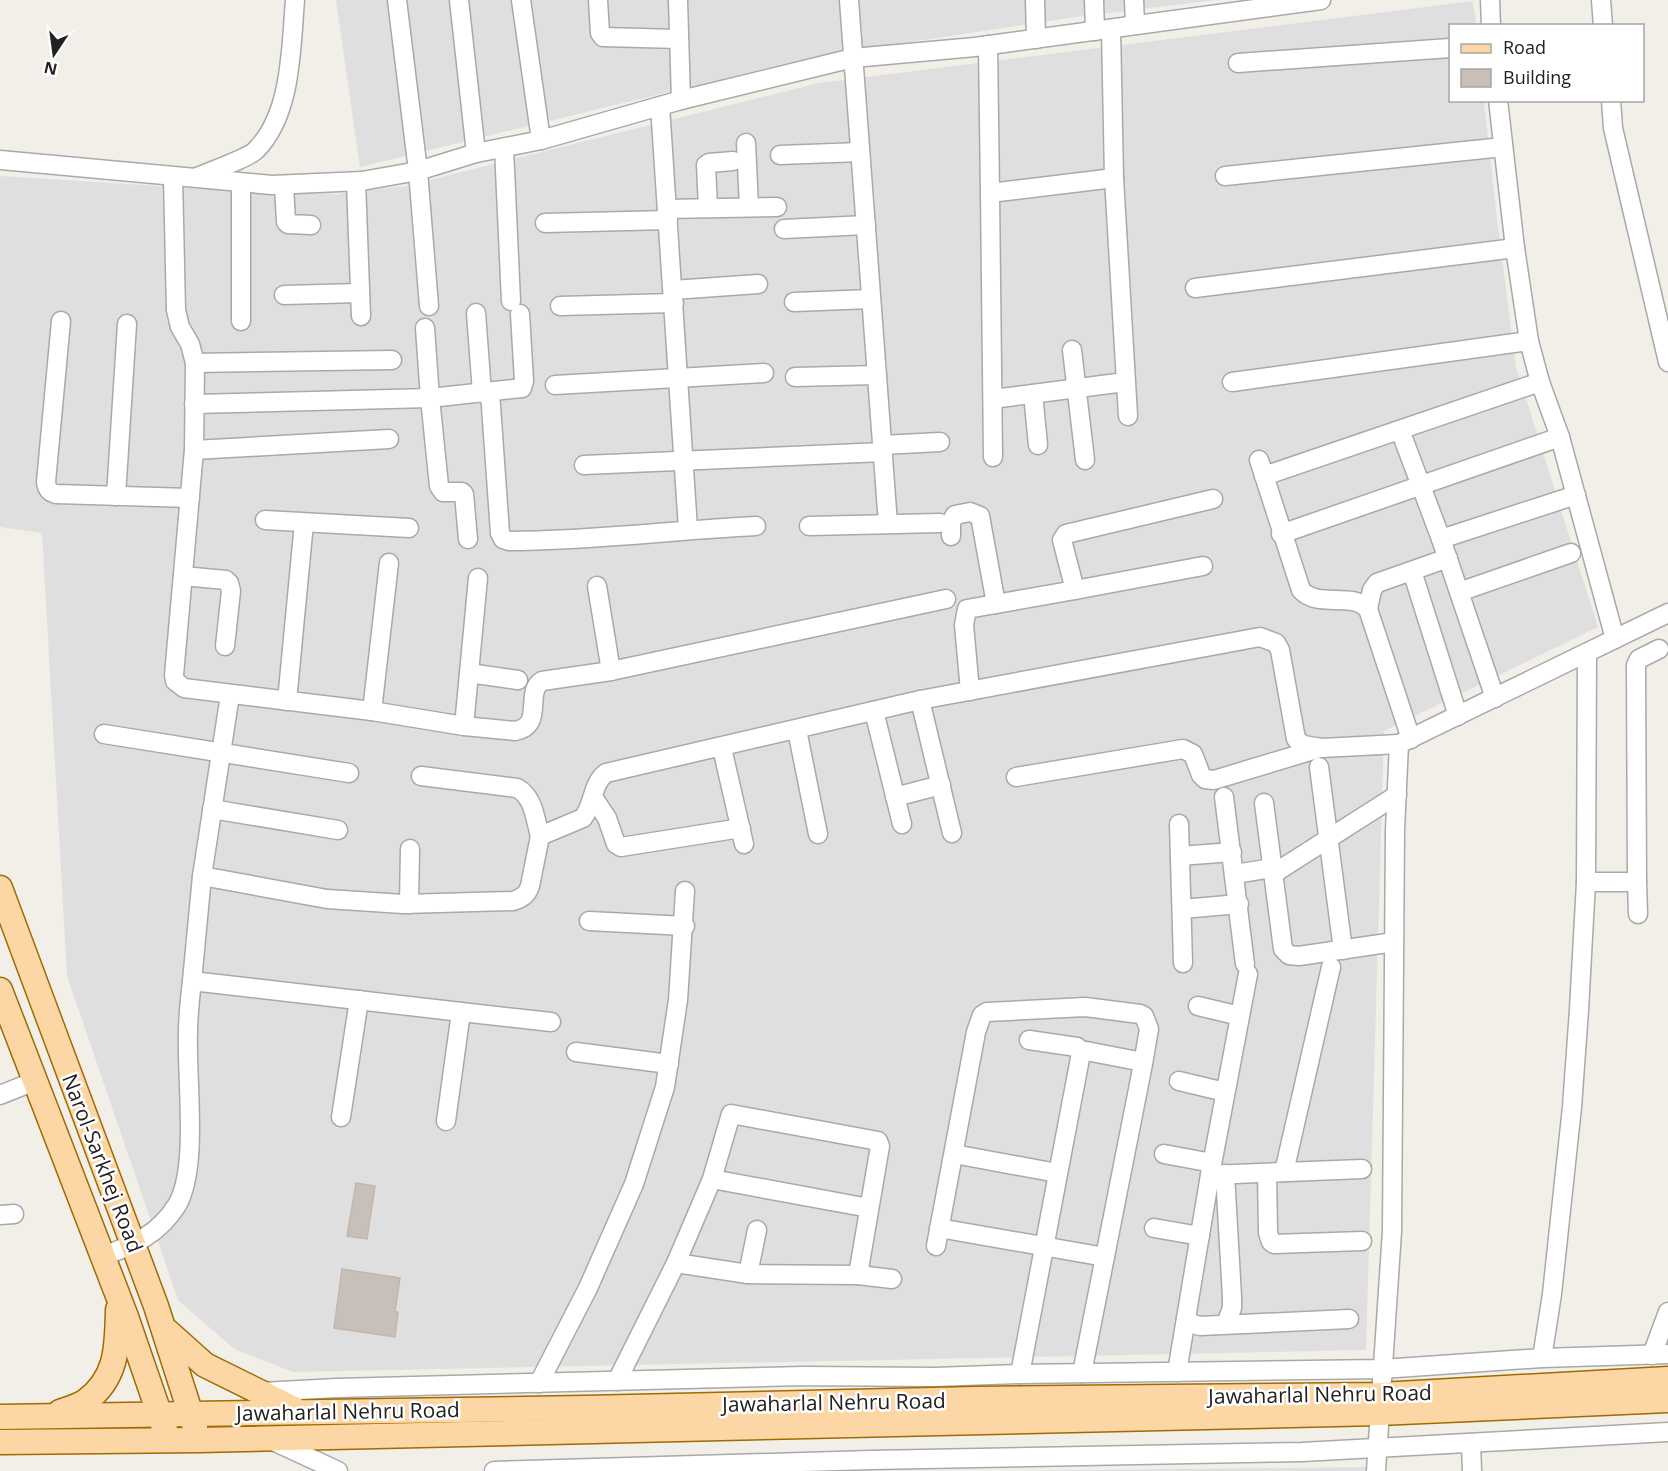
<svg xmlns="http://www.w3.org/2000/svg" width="1668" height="1471" viewBox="0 0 1668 1471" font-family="'Open Sans',sans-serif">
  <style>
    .residential { fill: #e0dfdf }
    .building { fill: #c7bfb8; stroke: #c4b6ab; stroke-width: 1.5 }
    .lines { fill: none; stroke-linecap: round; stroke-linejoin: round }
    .minor-casing { stroke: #a9a9a9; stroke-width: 21 }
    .major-casing { stroke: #a06b00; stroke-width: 27 }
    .minor { stroke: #fff; stroke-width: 18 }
    .major { stroke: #fcd6a4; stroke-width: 24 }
    .labels { text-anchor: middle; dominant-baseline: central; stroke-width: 5; stroke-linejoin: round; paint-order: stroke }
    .street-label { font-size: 21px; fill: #222; stroke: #fff }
  </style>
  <rect width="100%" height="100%" fill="#f2efe9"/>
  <g class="residential">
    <path d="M336 0H1217L1076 17 817 56 360 167Z"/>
    <path d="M1473 1 1476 25 1450 26V100L1484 101 1497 219 1516 367 1598 627 1384 731 1366 1350 293 1372 234 1349 178 1300 67 976 42 533 0 527V176L208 189 336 194 405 186 819 83Z"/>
    <path d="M1372 1467 1371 1471H1014Z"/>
  </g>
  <g class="building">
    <path d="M356 1183 375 1186 367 1239 347 1236Z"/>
    <path d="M342 1269 400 1278 395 1312H398L395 1337 334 1328Z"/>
  </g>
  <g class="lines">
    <defs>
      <g id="minor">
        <path d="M397 0 418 171 429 306"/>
        <path d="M459 0 476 153"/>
        <path d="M521 0 541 140"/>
        <path d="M598 0 600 33 603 37 679 39"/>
        <path d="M678 0 681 100"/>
        <path d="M849 0 888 524"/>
        <path d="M1035 0 1036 39"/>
        <path d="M1094 0 1095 31"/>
        <path d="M1134 0 1135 25"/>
        <path d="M1490 0 1491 26"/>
        <path d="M1601 0 1603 26"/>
        <path d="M1111 29 1114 178 1128 416"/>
        <path d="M988 45 990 193 1114 178"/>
        <path d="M1238 63 1450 48"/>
        <path d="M1498 100 1515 248 1529 341 1540 382 1560 437 1615 639"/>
        <path d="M1611 100 1613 128 1668 362"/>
        <path d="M660 106 688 529"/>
        <path d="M746 143 749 207"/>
        <path d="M504 148 511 301"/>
        <path d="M780 155 860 152"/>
        <path d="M0 160 272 185 362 181 418 171 476 153 541 140 681 100 853 58 975 47 1321 0"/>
        <path d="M1225 176 1503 147"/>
        <path d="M173 177 176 310 180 327 190 344 195 363 194 450 174 675 175 681 184 688 372 711 464 726 515 731C545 726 524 692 542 681L611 671 946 599"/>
        <path d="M197 177C209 172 250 157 256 150 292 114 291 47 295 0"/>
        <path d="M356 182 361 316"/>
        <path d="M241 183V321"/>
        <path d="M284 185 286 222 288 224 311 225"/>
        <path d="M990 193 993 457"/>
        <path d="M708 208 706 165 709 163 733 161"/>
        <path d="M667 209 777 207"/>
        <path d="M545 223 668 220"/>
        <path d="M784 229 866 225"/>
        <path d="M1195 288 1515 248"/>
        <path d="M673 290 758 284"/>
        <path d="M284 295 360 293"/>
        <path d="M794 302 871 299"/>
        <path d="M560 306 674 303"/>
        <path d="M476 313 482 393"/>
        <path d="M61 321 46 482C47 489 49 492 56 494L190 498"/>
        <path d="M1072 350 1085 460"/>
        <path d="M195 363 392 360"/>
        <path d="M795 377 877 375"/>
        <path d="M1232 382 1529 341"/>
        <path d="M555 385 764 373"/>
        <path d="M490 392 500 533 503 539 509 541C591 541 674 530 756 526"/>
        <path d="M1033 394 1038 445"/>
        <path d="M993 399 1125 382"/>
        <path d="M194 404 430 398 425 328"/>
        <path d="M1400 430 1441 539 1495 698"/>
        <path d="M882 445 940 442"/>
        <path d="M194 450 389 439"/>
        <path d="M1259 460 1301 590C1318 609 1351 591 1368 609L1411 739"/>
        <path d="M584 465 883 452"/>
        <path d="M1264 476 1540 382"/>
        <path d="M116 496 127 324"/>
        <path d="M265 520 409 528"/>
        <path d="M809 526 940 523"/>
        <path d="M1281 534 1560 437"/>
        <path d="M951 536V522L955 515 970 512 980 516 996 604"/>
        <path d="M468 539 464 494 462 492H443L439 486 430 398 522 388 524 381 520 314"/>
        <path d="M1441 539 1576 495"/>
        <path d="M1412 571 1458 716"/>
        <path d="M183 576 226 580 229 583 231 591 225 646"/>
        <path d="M597 586 611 671"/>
        <path d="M1075 590 1203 566"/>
        <path d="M1459 592 1571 553"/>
        <path d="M1368 609 1372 590 1377 583 1448 558"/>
        <path d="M469 673 518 680"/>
        <path d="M970 691 964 625 967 609 1075 590 1062 540 1066 534 1213 499"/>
        <path d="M230 695 202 876 327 899 403 904 513 901C522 898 527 895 530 886L540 836 583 818C594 804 592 783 606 773L920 700 1260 637 1276 643 1280 650 1296 739 1303 745 1322 748 1399 744"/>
        <path d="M920 700 952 833"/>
        <path d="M287 701 304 523"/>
        <path d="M372 711 389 563"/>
        <path d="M874 711 902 824"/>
        <path d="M464 726 478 578"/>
        <path d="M797 730 818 834"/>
        <path d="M104 734 349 773"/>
        <path d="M722 748 744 844"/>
        <path d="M1319 767 1343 950"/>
        <path d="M421 776 517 788C534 797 535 819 540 836"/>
        <path d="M1016 777 1183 749 1193 754 1201 775 1205 779 1214 780 1320 748"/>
        <path d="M593 797 607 818 616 844 621 847 741 828"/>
        <path d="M895 797 941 785"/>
        <path d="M1224 797 1245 964"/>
        <path d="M1264 803 1283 949 1289 955 1299 956 1394 942"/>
        <path d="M212 809 338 830"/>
        <path d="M1179 824 1183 963"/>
        <path d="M1180 856 1232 852"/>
        <path d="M1235 874 1272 868"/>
        <path d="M1273 874 1397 795"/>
        <path d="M1586 882H1637L1636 665 1639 659 1659 649"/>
        <path d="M1637 882 1638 914"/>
        <path d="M409 904 410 849"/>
        <path d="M1182 909 1239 904"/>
        <path d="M589 921 685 926"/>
        <path d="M192 981 202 876"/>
        <path d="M1198 1006 1240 1016"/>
        <path d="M461 1012 551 1022"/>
        <path d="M1081 1050 1143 1062"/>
        <path d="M576 1052 669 1064"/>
        <path d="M1179 1081 1225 1092"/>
        <path d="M0 1095 35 1081"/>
        <path d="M341 1117 359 1000"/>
        <path d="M954 1154 1057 1173"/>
        <path d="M1164 1154 1212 1163"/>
        <path d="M1284 1172 1331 967"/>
        <path d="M1267 1173 1268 1233 1271 1242 1274 1244 1362 1241"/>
        <path d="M1225 1174 1232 1297V1308L1226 1324"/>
        <path d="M1210 1175 1362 1169"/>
        <path d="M712 1179 869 1208"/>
        <path d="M0 1215 14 1214"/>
        <path d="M939 1228 1105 1257"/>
        <path d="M1154 1228 1200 1236"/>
        <path d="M936 1246 976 1032 982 1015 987 1012 1085 1007 1140 1014 1144 1016 1149 1029 1143 1064 1082 1373"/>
        <path d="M103 1256C134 1245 159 1234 177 1205 199 1168 186 1077 188 1032 188 1015 190 998 192 981L461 1012 446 1121"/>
        <path d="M748 1274 757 1230"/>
        <path d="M858 1275 892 1279"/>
        <path d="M1186 1319 1193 1324 1200 1326 1349 1319"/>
        <path d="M1652 1355 1668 1312"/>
        <path d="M1542 1358 1552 1294 1572 1107 1579 1010 1586 882 1587 653"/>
        <path d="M1177 1372 1210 1175 1248 974"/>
        <path d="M1020 1374 1081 1053 1077 1047 1029 1040"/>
        <path d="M617 1381 676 1263 748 1274 858 1275 880 1146 878 1141 731 1114 712 1179 676 1263"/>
        <path d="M539 1383 588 1288 634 1184 665 1087 678 1000 685 891"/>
        <path d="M261 1392 337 1388 803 1376 935 1377 1020 1374 1382 1369 1542 1358 1668 1354"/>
        <path d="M271 1440 338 1471"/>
        <path d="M1471 1443 1472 1471"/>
        <path d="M494 1471 871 1460 1302 1452 1668 1432"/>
        <path d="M1376 1471 1392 1231 1395 830 1399 744 1668 613"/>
      </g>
      <g id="major">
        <path d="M0 888 156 1306 195 1427"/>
        <path d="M0 990 125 1314 165 1430"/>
        <path d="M167 1331 205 1365 294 1409"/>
        <path d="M60 1412C68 1409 79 1406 86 1401 118 1377 117 1346 118 1310"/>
        <path d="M0 1417 586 1408 976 1399 1380 1395 1668 1379"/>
        <path d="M0 1442 199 1440 1379 1413 1668 1400"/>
      </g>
    </defs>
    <use href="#minor" class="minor-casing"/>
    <use href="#major" class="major-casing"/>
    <use href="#minor" class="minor"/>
    <use href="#major" class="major"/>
  </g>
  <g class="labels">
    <g class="street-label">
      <text transform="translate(103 1163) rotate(69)">Narol-Sarkhej Road</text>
      <text transform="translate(1320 1394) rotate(-1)">Jawaharlal Nehru Road</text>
      <text transform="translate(834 1402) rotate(-1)">Jawaharlal Nehru Road</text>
      <text transform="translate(348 1411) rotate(-1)">Jawaharlal Nehru Road</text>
    </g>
  </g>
  <rect x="1449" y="24" width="195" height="78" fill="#ffffff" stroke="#a7a7a7" stroke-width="1.5"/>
  <rect x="1461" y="44" width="30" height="9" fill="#fcd6a4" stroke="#a7a7a7" stroke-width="1.5"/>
  <text x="1503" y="54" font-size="18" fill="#222222">Road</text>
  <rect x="1461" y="69" width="30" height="18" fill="#c7bfb8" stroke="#a7a7a7" stroke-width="1.5"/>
  <text x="1503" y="84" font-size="18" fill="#222222">Building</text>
  <g transform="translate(54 54) rotate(193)" stroke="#ffffff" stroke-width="4.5" paint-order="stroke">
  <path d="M0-4.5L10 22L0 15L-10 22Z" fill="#222222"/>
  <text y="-9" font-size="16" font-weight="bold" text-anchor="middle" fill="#222222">N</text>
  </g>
</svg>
